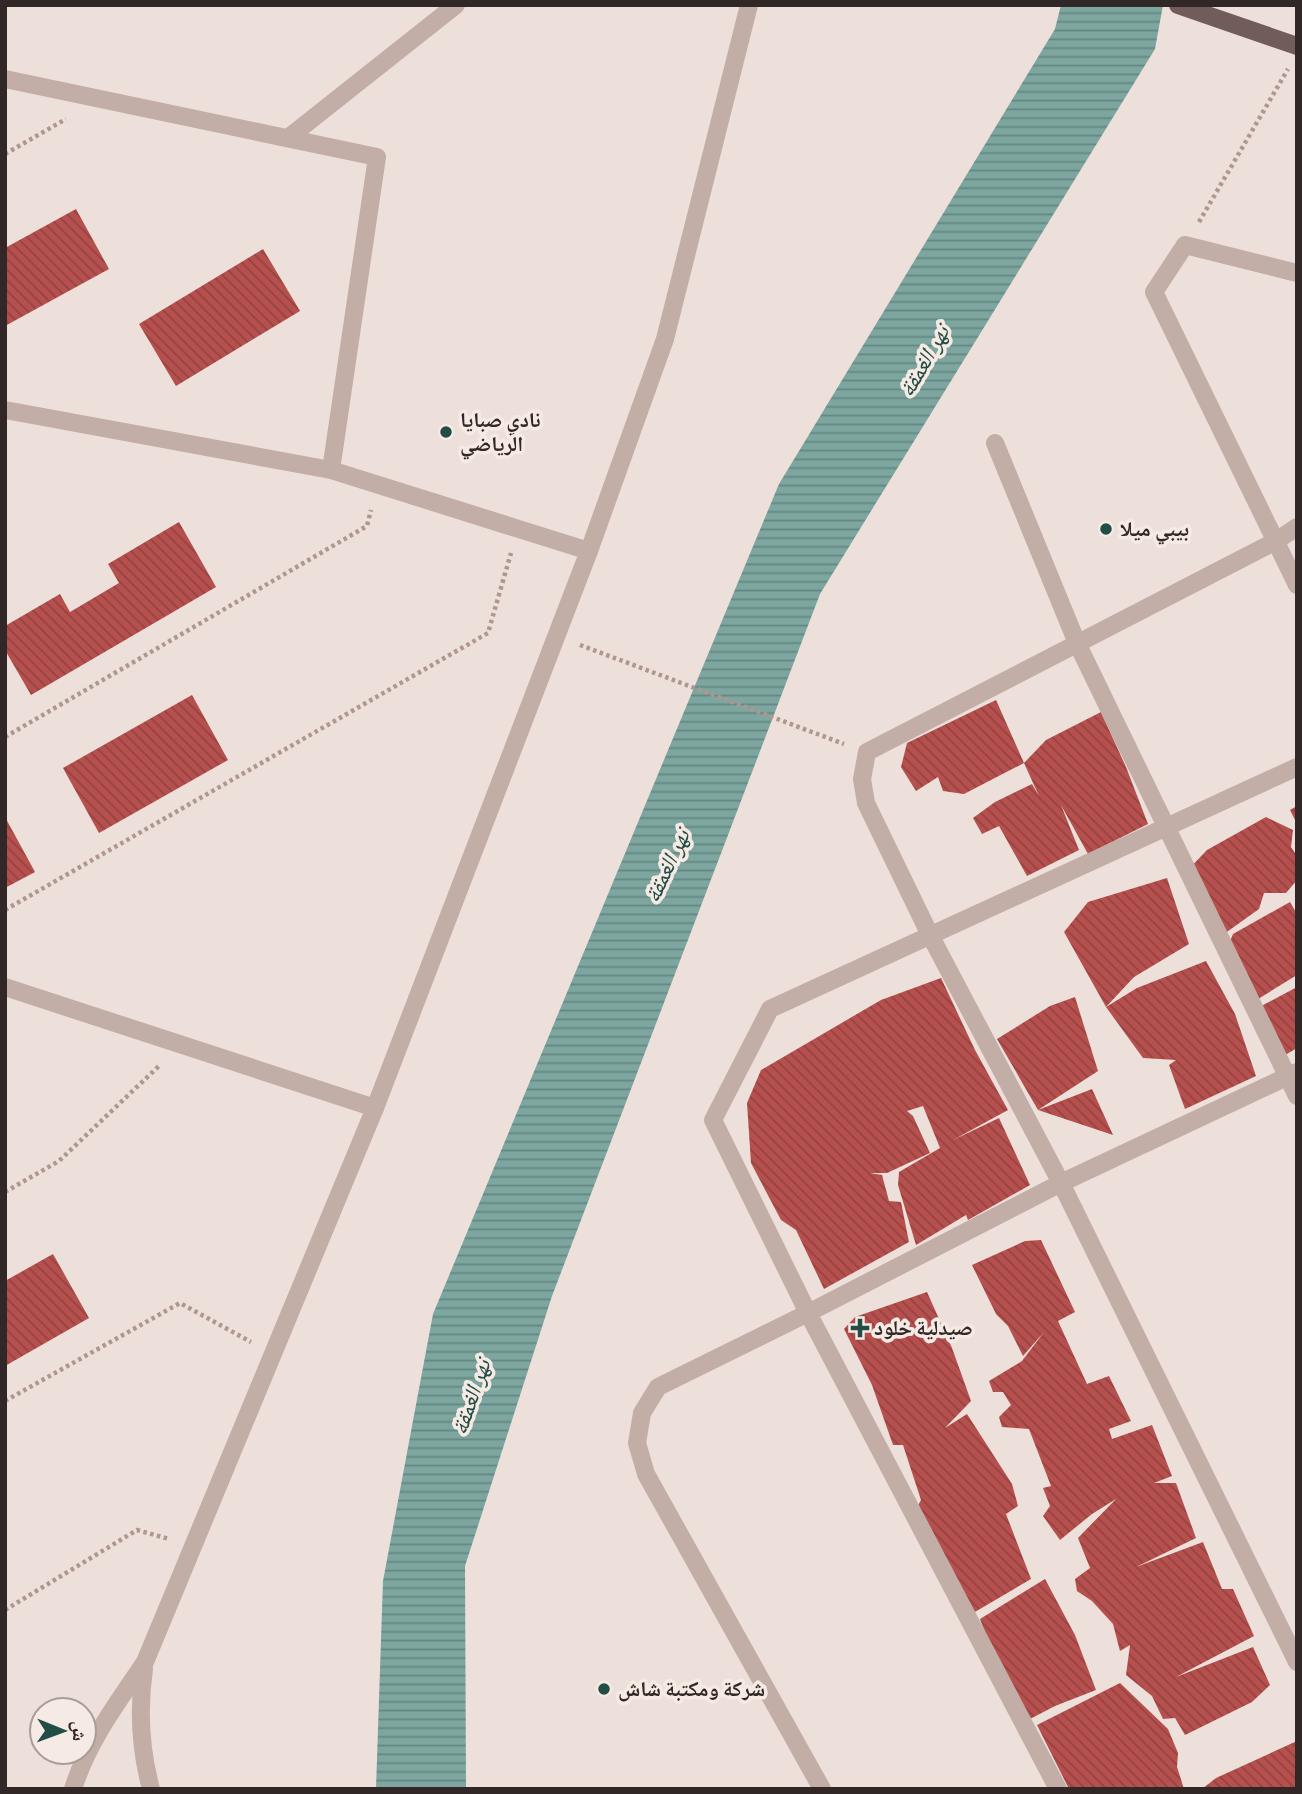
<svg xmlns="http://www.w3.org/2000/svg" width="1302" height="1794" viewBox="0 0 1302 1794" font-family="'Source Sans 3','Noto Naskh Arabic',sans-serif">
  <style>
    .water { fill: url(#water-rules) }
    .building { fill: url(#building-back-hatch) }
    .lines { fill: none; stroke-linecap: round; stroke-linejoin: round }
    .path { stroke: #af9791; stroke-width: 4.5; stroke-dasharray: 3.5 3.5; stroke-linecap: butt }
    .minor { stroke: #c3ada7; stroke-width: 18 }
    .tertiary { stroke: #c3ada7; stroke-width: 18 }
    .primary { stroke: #715c59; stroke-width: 18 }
    .poi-dot { fill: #214d46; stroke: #f6eae4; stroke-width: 2.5 }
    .labels { text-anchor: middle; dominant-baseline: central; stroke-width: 7; stroke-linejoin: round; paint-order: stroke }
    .poi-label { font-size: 21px; font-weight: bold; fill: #312726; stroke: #f6eae4; text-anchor: start }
    .water-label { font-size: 23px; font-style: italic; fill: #214d46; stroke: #f6eae4 }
  </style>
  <defs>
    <pattern id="water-rules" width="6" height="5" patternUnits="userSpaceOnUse" patternTransform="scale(1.75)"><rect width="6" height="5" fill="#7ca69f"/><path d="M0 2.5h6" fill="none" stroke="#668781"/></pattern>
    <pattern id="building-back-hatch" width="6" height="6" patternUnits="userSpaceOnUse" patternTransform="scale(1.75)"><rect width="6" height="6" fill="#b6504e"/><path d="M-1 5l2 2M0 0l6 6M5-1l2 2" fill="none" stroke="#954241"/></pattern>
  </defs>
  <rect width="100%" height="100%" fill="#eddfd9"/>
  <path class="water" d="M1061 5H1163L1155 49 820 594 552 1296 465 1566 466 1789H376L383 1581 433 1314 779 484 1055 29Z"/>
  <g class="building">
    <path d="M76 209 109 269 5 326V248Z"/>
    <path d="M263 249 300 311 176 386 139 324Z"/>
    <path d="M179 522 216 587 31 695 5 650V626L60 594 70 612 119 583 108 564Z"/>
    <path d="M192 695 228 760 99 833 63 768Z"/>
    <path d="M996 700 1024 763 964 794 943 791 938 777 916 791 901 767 907 743Z"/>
    <path d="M1101 712 1126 767 1148 824 1088 854 1061 805 1079 850 1027 876 999 826 982 834 973 818 995 802 1032 784 1039 796 1024 763 1046 740Z"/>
    <path d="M1297 806V824L1290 810Z"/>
    <path d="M5 817 35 872 5 888Z"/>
    <path d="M1266 817 1293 830 1291 847 1297 856V880L1286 893H1264L1259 909 1217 939 1183 875 1207 850Z"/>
    <path d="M1167 878 1189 944 1134 977 1106 1007 1064 932 1088 902Z"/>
    <path d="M1290 902 1297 914V975L1245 1007 1223 959 1233 934Z"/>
    <path d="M1206 961 1235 1014 1256 1076 1185 1109 1169 1065 1176 1060 1143 1058 1106 1007 1137 988Z"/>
    <path d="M941 978 975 1050 1008 1110 953 1140 999 1118 1030 1185 968 1220 966 1215 916 1245 898 1185 899 1172 940 1148 923 1106 907 1111 913 1116 930 1153 887 1173H870L882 1175 889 1201 901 1202 909 1242 824 1289 796 1230 781 1220 751 1163 747 1103 761 1070 881 1000Z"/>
    <path d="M1297 987V1048L1275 1061 1254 1010Z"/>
    <path d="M1075 997 1098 1071 1038 1110 997 1039 1050 1006Z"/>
    <path d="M1092 1089 1113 1135 1038 1110Z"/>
    <path d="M1041 1240 1075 1312 1058 1321 1087 1384 1109 1376 1131 1421 1109 1429 1112 1439 1152 1425 1172 1476 1154 1483H1176L1196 1538 1136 1567 1203 1542 1222 1589H1233L1254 1636 1176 1677 1253 1647 1270 1685 1252 1702 1185 1735 1175 1718 1163 1719 1152 1696 1126 1675 1130 1645 1120 1651 1113 1624 1092 1601 1077 1591 1075 1579 1090 1568 1078 1538 1116 1499 1092 1514 1060 1540 1043 1516 1050 1506 1043 1488 1051 1486 1029 1429 1002 1427 999 1417 1011 1405 1003 1392H993L989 1381 1022 1361 1044 1332 1023 1356 1008 1326 996 1314 972 1265 1025 1241Z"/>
    <path d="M53 1254 89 1318 5 1366V1281Z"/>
    <path d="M927 1292 952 1348 971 1401 945 1428 967 1414 1012 1484 1018 1506 1006 1514 1031 1579 968 1616 915 1511 921 1500 903 1445H893L872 1385 844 1329 855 1317Z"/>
    <path d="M1045 1579 1075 1635 1096 1690 1055 1706 1030 1719 999 1670 980 1619Z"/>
    <path d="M1120 1683 1168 1729 1178 1753 1177 1767 1184 1789H1069L1037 1725Z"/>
    <path d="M1297 1741V1789H1202L1216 1778Z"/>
  </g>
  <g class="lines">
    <g class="path">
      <path d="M5 154 66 119"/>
      <path d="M1199 222 1288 69"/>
      <path d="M580 645 844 744"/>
      <path d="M5 737 367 526 371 510"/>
      <path d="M5 910 488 633 511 553"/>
      <path d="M5 1192 59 1161 160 1065"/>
      <path d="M5 1401 180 1303 251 1342"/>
      <path d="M5 1610 137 1530 169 1539"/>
    </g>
    <g class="minor">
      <path d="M5 79 377 157 331 470"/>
      <path d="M288 138 456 5"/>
      <path d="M1297 273 1185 245 1154 292 1297 585"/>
      <path d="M5 410 331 470 589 551"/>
      <path d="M995 443 1077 643 1297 1096"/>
      <path d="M1297 527 1276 541 867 752 862 779 866 803 930 935 1061 1183 1297 1662"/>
      <path d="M5 987 375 1108"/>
      <path d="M822 1789 646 1474 637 1443 642 1413 658 1387 808 1313 1061 1183 1297 1072"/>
      <path d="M1058 1789 808 1313 713 1120 770 1009 1297 767"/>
    </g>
    <g class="tertiary">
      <path d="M144 1669C138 1710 140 1748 151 1789"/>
      <path d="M73 1789C88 1741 118 1702 145 1662L375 1108 589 551 665 339 749 5"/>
    </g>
    <path class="primary" d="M1178 5 1297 46"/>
  </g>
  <g class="poi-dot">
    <circle cx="446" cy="432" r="7"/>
    <circle cx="1106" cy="529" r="7"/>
    <path d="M856.5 1317.5h7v7h7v7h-7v7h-7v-7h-7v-7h7z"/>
    <circle cx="604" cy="1689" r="7"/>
  </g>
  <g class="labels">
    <g class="poi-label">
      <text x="460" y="420">نادي صبايا<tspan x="460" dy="24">الرياضي</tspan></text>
      <text x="1120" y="529">بيبي ميلا</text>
      <text x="874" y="1328">صيدلية خلود</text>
      <text x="618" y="1689">شركة ومكتبة شاش</text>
    </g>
    <g class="water-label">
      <text transform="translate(924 361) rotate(-60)">نهر الغمقة</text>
      <text transform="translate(667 866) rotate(-65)">نهر الغمقة</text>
      <text transform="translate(471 1397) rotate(-71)">نهر الغمقة</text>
    </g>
  </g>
  <rect width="1302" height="1794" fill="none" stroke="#312726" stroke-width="14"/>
  <g transform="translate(63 1731) rotate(91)"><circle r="33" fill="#f6eae4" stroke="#a79c98" stroke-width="2"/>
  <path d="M0-5L12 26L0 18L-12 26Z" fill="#214d46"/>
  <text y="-10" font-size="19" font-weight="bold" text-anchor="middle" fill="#312726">ش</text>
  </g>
</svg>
